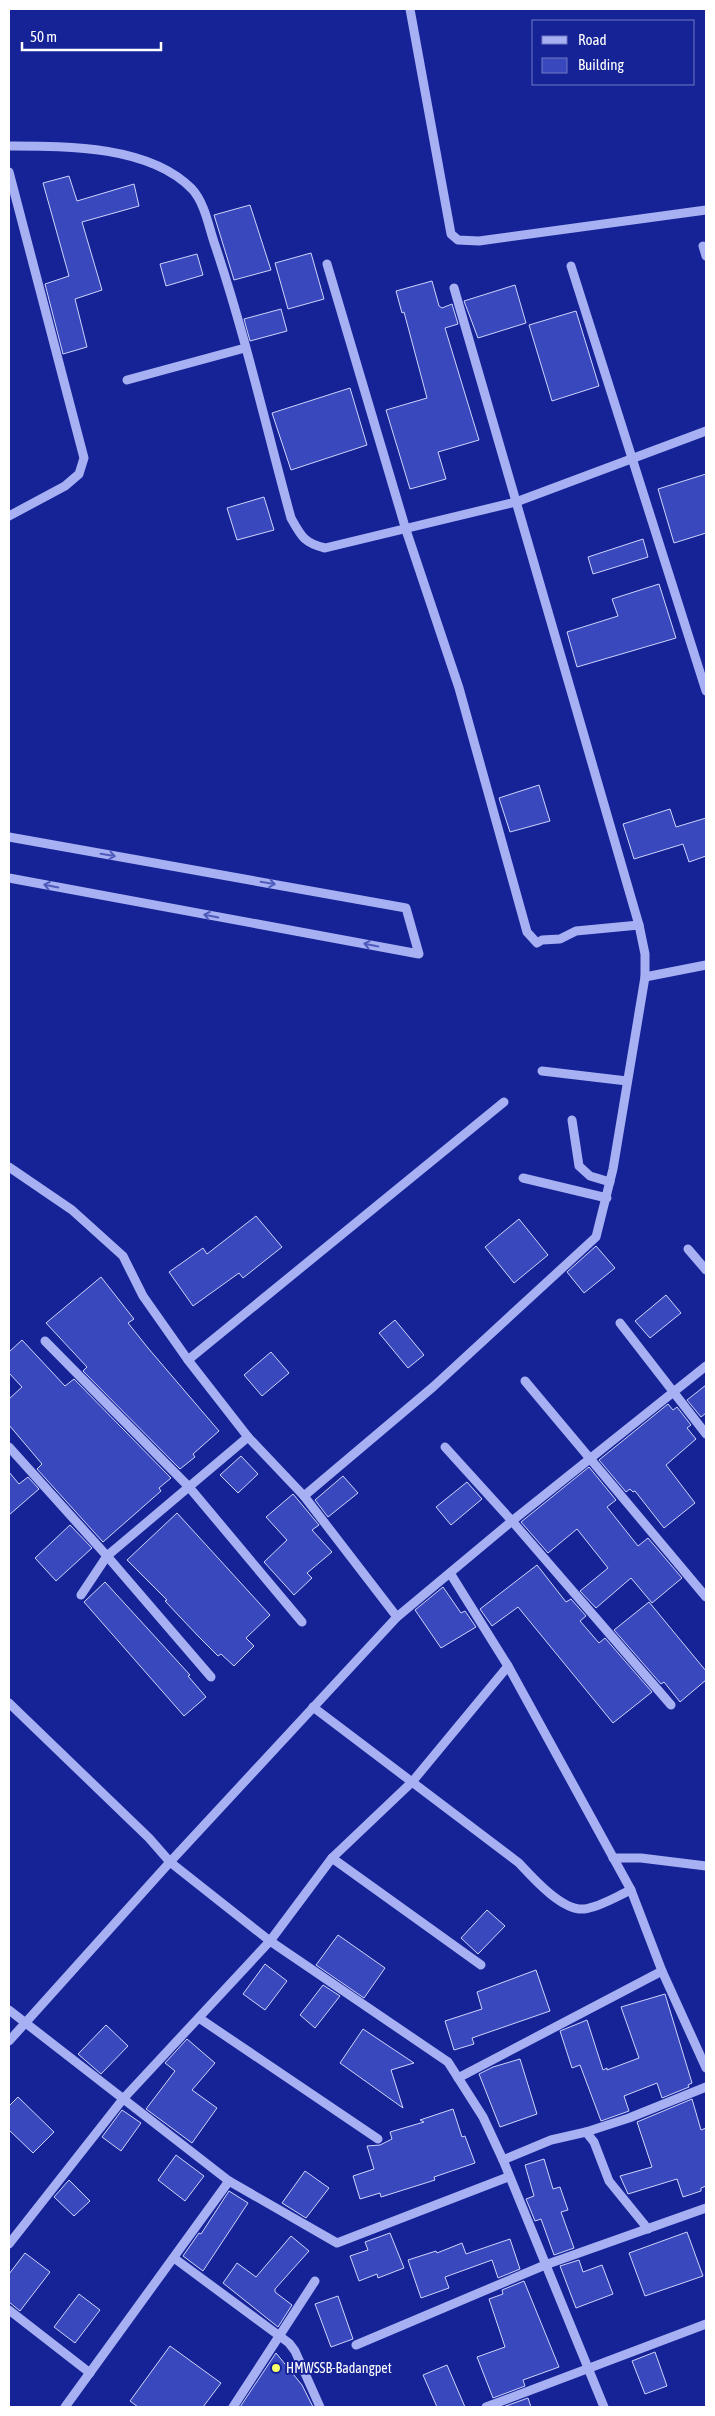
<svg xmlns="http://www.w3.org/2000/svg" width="715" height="2416" viewBox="0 0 715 2416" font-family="'Asap Condensed',sans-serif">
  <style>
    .building { fill: #3949bd; stroke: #cfd4fc }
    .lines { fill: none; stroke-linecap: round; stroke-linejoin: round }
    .minor { stroke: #a7b0f2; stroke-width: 9 }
    .oneway { stroke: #4f5bbb }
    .poi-dot { fill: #f9ff68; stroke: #152397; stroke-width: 2 }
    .labels { text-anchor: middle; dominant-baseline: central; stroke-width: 4; stroke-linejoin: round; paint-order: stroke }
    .poi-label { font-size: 14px; fill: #fff; stroke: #152397; text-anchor: start }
  </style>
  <rect width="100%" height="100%" fill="#152397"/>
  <g class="building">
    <path d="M69 176 77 201 134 184 139 206 82 222 102 290 75 299 87 347 63 354 45 284 69 276 43 183Z"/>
    <path d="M250 205 271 270 234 280 214 215Z"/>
    <path d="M311 253 324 299 288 309 275 263Z"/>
    <path d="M197 254 203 275 166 286 160 264Z"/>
    <path d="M432 281 439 306 442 308 452 304 458 324 445 328 479 440 438 452 446 479 410 489 386 410 427 398 404 312 402 313 396 291Z"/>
    <path d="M515 285 526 323 478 338 464 301Z"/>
    <path d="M281 309 287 331 250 341 244 319Z"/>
    <path d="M576 311 599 386 552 401 529 325Z"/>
    <path d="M350 388 367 445 291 470 272 413Z"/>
    <path d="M706 474V533L674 543 658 489Z"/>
    <path d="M264 497 274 530 237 540 227 508Z"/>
    <path d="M643 539 648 557 593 574 588 557Z"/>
    <path d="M659 584 676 638 577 667 567 632 618 616 612 599Z"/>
    <path d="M539 785 550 821 510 832 499 798Z"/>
    <path d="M670 809 676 827 706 818V856L689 862 683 844 634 859 623 824Z"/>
    <path d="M256 1216 282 1247 243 1278 239 1273 193 1306 169 1272 203 1248 207 1254Z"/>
    <path d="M519 1219 548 1255 514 1283 485 1247Z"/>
    <path d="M596 1246 615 1268 584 1293 567 1272Z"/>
    <path d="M101 1277 134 1319 128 1323 148 1348 219 1431 193 1454 195 1457 180 1469 83 1371 87 1367 46 1323Z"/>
    <path d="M666 1295 681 1313 650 1338 635 1321Z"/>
    <path d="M395 1320 424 1355 408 1368 379 1333Z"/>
    <path d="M22 1340 65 1386 74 1379 171 1478 159 1488 161 1491 103 1542 37 1469 42 1464 9 1425V1399L22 1387 9 1373V1352Z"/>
    <path d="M271 1352 289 1373 262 1396 244 1375Z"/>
    <path d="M706 1385V1413L701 1417 687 1400Z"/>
    <path d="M668 1404 673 1410 677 1407 691 1425 687 1428 696 1439 666 1465 695 1503 664 1528 635 1491 633 1492 630 1489 626 1492 599 1460Z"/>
    <path d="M241 1456 258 1474 238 1493 220 1475Z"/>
    <path d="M589 1467 616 1500 607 1507 638 1546 648 1538 682 1578 652 1603 631 1578 596 1608 580 1591 608 1568 577 1529 548 1553 521 1522Z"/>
    <path d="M9 1472 19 1484 28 1477 39 1489 9 1515Z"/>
    <path d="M343 1476 358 1493 328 1517 315 1500Z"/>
    <path d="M467 1482 482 1499 451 1525 436 1507Z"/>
    <path d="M293 1494 319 1525 312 1530 332 1552 307 1573 312 1578 294 1595 264 1562 287 1540 266 1517Z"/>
    <path d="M177 1513 270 1615 246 1638 254 1646 234 1666 221 1654 218 1656 198 1636 165 1601 167 1600 127 1560Z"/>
    <path d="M70 1525 92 1548 56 1581 35 1558Z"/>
    <path d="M537 1565 566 1602 571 1599 586 1616 580 1621 599 1643 605 1638 652 1692 613 1723 518 1607 492 1626 480 1609Z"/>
    <path d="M105 1582 190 1675 188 1676 206 1697 184 1716 84 1602Z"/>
    <path d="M443 1587 461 1613 465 1611 476 1627 441 1648 415 1610Z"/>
    <path d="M649 1602 706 1671V1680L680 1702 664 1682 661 1684 614 1630Z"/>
    <path d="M487 1910 505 1926 478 1954 461 1938Z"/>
    <path d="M338 1935 385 1968 364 1998 316 1965Z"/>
    <path d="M265 1964 287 1981 265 2010 243 1994Z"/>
    <path d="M536 1970 550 2011 472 2038 474 2044 454 2050 445 2021 482 2009 477 1992Z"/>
    <path d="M323 1985 340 1996 315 2028 300 2015Z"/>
    <path d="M665 1994 692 2083 688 2085 689 2087 662 2098 657 2083 624 2096 629 2111 601 2121 580 2065 572 2068 560 2031 587 2020 603 2070 607 2068V2070L639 2058 621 2007Z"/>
    <path d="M106 2025 128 2046 101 2074 78 2054Z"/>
    <path d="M363 2029 414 2063 391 2070 403 2108 340 2063Z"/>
    <path d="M187 2039 215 2063 192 2090 217 2108 192 2143 146 2109 175 2071 165 2063Z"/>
    <path d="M520 2059 537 2114 500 2127 479 2074 493 2067Z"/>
    <path d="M18 2097 54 2132 33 2153 9 2130V2106Z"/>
    <path d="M692 2099 701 2130 706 2128V2186L701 2188V2191L683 2197 677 2179 628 2194 620 2176 652 2167 637 2122Z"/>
    <path d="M453 2109 462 2137 465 2136 475 2163 434 2177 435 2180 381 2197 380 2193 360 2199 353 2176 374 2169 367 2146 380 2145 392 2139 390 2132 424 2122 420 2120Z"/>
    <path d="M122 2110 141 2123 121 2151 102 2137Z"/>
    <path d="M176 2155 204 2176 185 2201 158 2180Z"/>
    <path d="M544 2159 553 2189 560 2187 568 2210 561 2212 574 2248 554 2255 541 2219 535 2221 526 2199 534 2196 525 2165Z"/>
    <path d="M305 2171 329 2188 306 2218 282 2203Z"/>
    <path d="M69 2180 90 2201 74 2216 54 2197Z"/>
    <path d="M229 2191 248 2203 203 2271 183 2256 199 2233 201 2234Z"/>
    <path d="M687 2232 703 2276 645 2296 629 2253Z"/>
    <path d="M390 2233 404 2268 378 2278 377 2274 359 2281 350 2256 368 2250 365 2242Z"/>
    <path d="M291 2236 309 2251 275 2289V2292L292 2305 278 2327 223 2283 237 2263 256 2277Z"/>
    <path d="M510 2239 520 2269 498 2278 492 2260 445 2277 449 2288 421 2298 408 2260 436 2251 437 2253 462 2243 466 2254Z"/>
    <path d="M25 2253 50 2272 20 2311 9 2302V2274Z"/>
    <path d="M579 2260 583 2272 602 2265 613 2294 576 2308 560 2266Z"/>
    <path d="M524 2281 559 2367 523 2380 525 2386 493 2398 477 2357 505 2347 489 2299 503 2294 502 2290Z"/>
    <path d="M79 2294 100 2310 75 2343 54 2327Z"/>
    <path d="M338 2296 353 2339 331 2347 315 2304Z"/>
    <path d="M170 2346 221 2383 203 2407H138L130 2401Z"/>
    <path d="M655 2352 667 2386 645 2394 632 2361Z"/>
    <path d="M276 2353 302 2385 313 2407H240Z"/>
    <path d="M447 2365 465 2407H437L423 2375Z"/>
    <path d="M528 2398 531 2407H503Z"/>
  </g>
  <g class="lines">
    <g class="minor">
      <path d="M410 9 451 234 458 240 479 241 706 210"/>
      <path d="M9 146C65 146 149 145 192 189 205 203 209 228 215 245 245 334 266 427 291 518 301 536 304 543 325 548L516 502 706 431"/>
      <path d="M9 172 84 458 79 474 65 486 9 516"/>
      <path d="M703 246 706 256"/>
      <path d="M327 264 406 530 459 688 527 932 537 943 542 940 560 939 576 931 639 925"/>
      <path d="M571 266 706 691"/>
      <path d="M127 380 245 348"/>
      <path d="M9 837 406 908 419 954 9 878"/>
      <path d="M645 977 706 965"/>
      <path d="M542 1071 627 1081"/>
      <path d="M572 1120 579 1166 590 1176 610 1182"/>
      <path d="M9 1167 72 1210 123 1256 143 1296 188 1360 248 1437 304 1496 397 1617"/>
      <path d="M523 1178 607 1198"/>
      <path d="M688 1249 706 1270"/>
      <path d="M620 1323 706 1434"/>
      <path d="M45 1341 189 1487 302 1622"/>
      <path d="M188 1360 504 1102"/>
      <path d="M525 1381 706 1597"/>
      <path d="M9 1447 107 1556 211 1677"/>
      <path d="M445 1447 512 1521 671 1705"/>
      <path d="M304 1496 433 1387 596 1237 613 1169 645 977V954L639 925 454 288"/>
      <path d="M450 1573 508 1666 631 1890 662 1971 706 2068"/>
      <path d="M81 1595 107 1556 248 1437"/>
      <path d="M9 1703 149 1838 170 1862 270 1941 448 2062 483 2117 503 2160 604 2407"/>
      <path d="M313 1707 519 1863C533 1878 562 1911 584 1909 600 1907 617 1896 631 1890"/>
      <path d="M332 1858 481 1965"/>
      <path d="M613 1858H641L706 1866"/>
      <path d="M9 2010 229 2181 337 2243 508 2177"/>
      <path d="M199 2018 378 2139"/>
      <path d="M9 2041 170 1862 397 1617 512 1521 706 1366"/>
      <path d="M458 2078 662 1971"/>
      <path d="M586 2132 594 2142 609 2181 648 2229"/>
      <path d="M503 2160 551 2140 586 2132 629 2118 706 2087"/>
      <path d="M9 2244 123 2099 270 1941 332 1858 412 1782 508 1666"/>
      <path d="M174 2258 289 2343 295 2351 320 2407"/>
      <path d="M9 2310 90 2373"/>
      <path d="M356 2345 545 2265 706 2208"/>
      <path d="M65 2407 229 2181"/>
      <path d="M233 2407 315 2281"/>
      <path d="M486 2407 706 2324"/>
    </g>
  </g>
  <defs><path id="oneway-shaft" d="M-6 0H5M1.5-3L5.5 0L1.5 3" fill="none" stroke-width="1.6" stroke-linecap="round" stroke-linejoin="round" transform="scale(1.25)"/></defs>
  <g class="oneway">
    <use href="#oneway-shaft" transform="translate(108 855) rotate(10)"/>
    <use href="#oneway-shaft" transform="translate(268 883) rotate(10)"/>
    <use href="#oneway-shaft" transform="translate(51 886) rotate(-169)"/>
    <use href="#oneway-shaft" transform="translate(211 916) rotate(-169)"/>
    <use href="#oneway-shaft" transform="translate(371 945) rotate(-169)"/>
  </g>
  <circle class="poi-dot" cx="276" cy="2368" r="5"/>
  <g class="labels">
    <g class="poi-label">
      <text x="286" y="2368">HMWSSB-Badangpet</text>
    </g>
  </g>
  <rect width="715" height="2416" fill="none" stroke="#ffffff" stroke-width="20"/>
  <rect x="532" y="20" width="162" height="65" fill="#152397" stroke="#737bc1"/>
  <rect x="542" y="36" width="25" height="8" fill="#a7b0f2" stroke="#737bc1"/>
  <text x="578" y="45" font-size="15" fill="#ffffff">Road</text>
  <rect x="542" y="58" width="25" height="15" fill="#3949bd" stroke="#737bc1"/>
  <text x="578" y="70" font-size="15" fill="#ffffff">Building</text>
  <path d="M22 42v8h139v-8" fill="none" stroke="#ffffff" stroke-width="2.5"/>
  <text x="30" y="42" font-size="15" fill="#ffffff" stroke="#152397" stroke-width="4" paint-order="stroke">50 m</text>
</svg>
